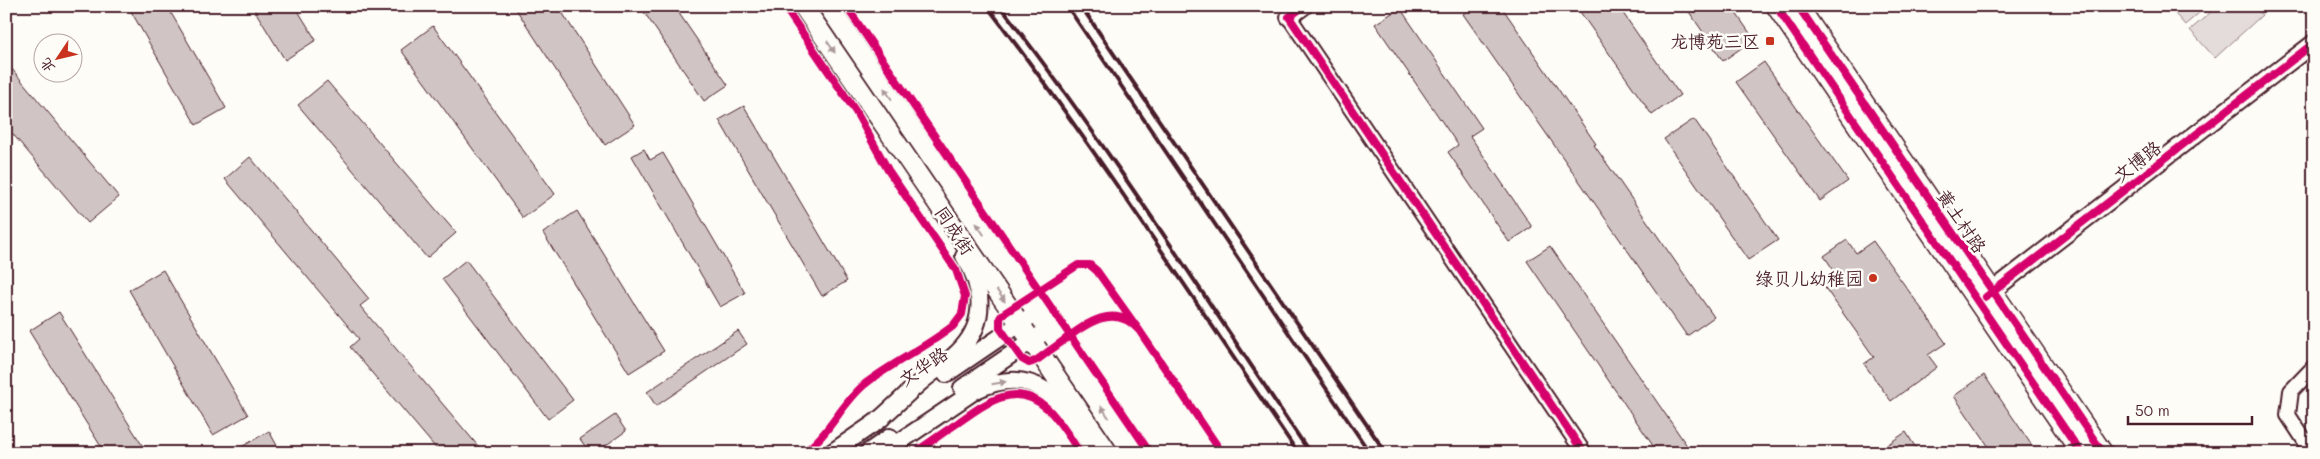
<svg xmlns="http://www.w3.org/2000/svg" width="2320" height="459" viewBox="0 0 2320 459" font-family="Mali,'LXGW WenKai TC',sans-serif">
  <style>
    .green { fill: #e3dcda; stroke: #967e82 }
    .building { fill: #d0c5c4; stroke: #4a1f2b }
    .lines { fill: none; stroke-linecap: round; stroke-linejoin: round }
    .minor-casing { stroke: #4a1f2b; stroke-width: 18 }
    .tertiary-casing { stroke: #4a1f2b; stroke-width: 20 }
    .secondary-casing { stroke: #4a1f2b; stroke-width: 22 }
    .minor { stroke: #fdfcf7; stroke-width: 14 }
    .tertiary { stroke: #fdfcf7; stroke-width: 16 }
    .secondary { stroke: #fdfcf7; stroke-width: 19 }
    .rail { stroke: #4a1f2b; stroke-width: 4 }
    .cycleway-casing { stroke: #fdfcf7; stroke-width: 11 }
    .cycleway { stroke: #d6006c; stroke-width: 8 }
    .oneway { fill: #ac999b }
    .poi-dot { fill: #c8321e; stroke: #fdfcf7; stroke-width: 2 }
    .labels { text-anchor: middle; dominant-baseline: central; stroke-width: 5; stroke-linejoin: round; paint-order: stroke }
    .poi-label { font-size: 18px; fill: #4a1f2b; stroke: #fdfcf7; text-anchor: end }
    .street-label { font-size: 18px; fill: #4a1f2b; stroke: #fdfcf7 }
  </style>
  <rect width="100%" height="100%" fill="#fdfcf7"/>
  <filter id="ink" filterUnits="userSpaceOnUse"><feTurbulence type="fractalNoise" baseFrequency=".02" numOctaves="2"/><feDisplacementMap in="SourceGraphic" scale="10" xChannelSelector="R" yChannelSelector="G"/><feConvolveMatrix kernelMatrix="1 2 1 2 8 2 1 2 1" color-interpolation-filters="sRGB"/></filter>
  <g filter="url(#ink)">
    <g class="green">
      <path d="M2168 6H2207L2185 25Z"/>
      <path d="M2218 6H2255L2262 15 2215 58 2190 30Z"/>
    </g>
    <g class="building">
      <path d="M128 6H167L226 108 196 125Z"/>
      <path d="M252 6H295L316 40 285 60Z"/>
      <path d="M514 6H558L635 125 605 145Z"/>
      <path d="M640 6H674L728 85 704 101Z"/>
      <path d="M1474 6H1501L1596 144 1594 145 1714 317 1687 336 1463 14Z"/>
      <path d="M1576 6H1618L1680 95 1652 115Z"/>
      <path d="M1685 6H1731L1754 39 1723 61Z"/>
      <path d="M1400 8 1482 128 1470 136 1532 227 1509 242 1448 152 1458 145 1375 24Z"/>
      <path d="M433 26 555 194 523 218 401 50Z"/>
      <path d="M6 62 119 197 88 223 6 126Z"/>
      <path d="M1764 62 1848 181 1820 201 1736 82Z"/>
      <path d="M327 81 456 233 427 258 298 105Z"/>
      <path d="M744 106 847 281 822 296 719 120Z"/>
      <path d="M1694 119 1778 240 1748 260 1664 139Z"/>
      <path d="M644 149 650 160 663 153 745 293 720 307 632 156Z"/>
      <path d="M250 157 369 299 360 306 484 453H440L350 347 359 339 225 179Z"/>
      <path d="M577 211 664 351 629 373 543 233Z"/>
      <path d="M1847 240 1856 253 1873 241 1946 343 1928 355 1937 367 1891 401 1864 364 1874 357 1823 285 1837 275 1824 256Z"/>
      <path d="M1550 246 1692 453H1658L1527 261Z"/>
      <path d="M466 260 573 400 548 419 442 279Z"/>
      <path d="M163 270 248 415 213 435 129 290Z"/>
      <path d="M59 312 147 453H105L29 331Z"/>
      <path d="M738 331 747 344 656 406 647 392Z"/>
      <path d="M1984 375 2037 453H1993L1954 396Z"/>
      <path d="M615 415 626 431 595 453H590L580 439Z"/>
      <path d="M269 431 281 453H231Z"/>
      <path d="M1906 432 1919 453H1875Z"/>
    </g>
    <g class="lines">
      <defs>
        <g id="minor">
          <path d="M1289 17 1584 453"/>
          <path d="M2313 453 2288 415 2291 391 2314 367"/>
        </g>
        <g id="tertiary">
          <path d="M1289 17 1304 6"/>
          <path d="M1983 298 2314 43"/>
          <path d="M946 374 1037 312"/>
          <path d="M962 388 1049 329"/>
          <path d="M874 424C891 410 906 394 923 380 936 369 951 361 962 348 987 321 983 285 964 256"/>
          <path d="M831 453 882 418"/>
          <path d="M867 453 890 437"/>
          <path d="M883 453 976 390C1041 360 1065 407 1096 453"/>
        </g>
        <g id="secondary">
          <path d="M803 6 1108 453"/>
          <path d="M828 6 1133 453"/>
          <path d="M1776 6 2081 453"/>
          <path d="M1798 6 2103 453"/>
        </g>
      </defs>
      <use href="#minor" class="minor-casing"/>
      <use href="#tertiary" class="tertiary-casing"/>
      <use href="#secondary" class="secondary-casing"/>
      <use href="#minor" class="minor"/>
      <use href="#tertiary" class="tertiary"/>
      <use href="#secondary" class="secondary"/>
      <g class="rail">
        <path d="M987 6C1097 150 1196 303 1298 453"/>
        <path d="M1000 6C1111 149 1208 303 1310 453"/>
        <path d="M1067 6 1370 453"/>
        <path d="M1081 6 1386 453"/>
      </g>
      <defs>
        <g id="cycleway">
          <path d="M784 6 856 112 888 170 956 270 965 296 962 314 953 326C925 348 892 363 865 384 841 404 829 435 803 453"/>
          <path d="M846 6 1150 453"/>
          <path d="M1304 6 1289 17 1584 453"/>
          <path d="M1776 6 2081 453"/>
          <path d="M1798 6 2103 453"/>
          <path d="M1986 297 2314 43"/>
          <path d="M1139 330C1110 297 1076 333 1049 351 1043 355 1037 362 1029 363L1022 359 1000 328V318L1003 314 1078 265H1090L1097 271 1136 326 1139 330 1222 453"/>
          <path d="M914 453C929 443 944 432 959 422 987 402 1016 380 1048 409 1061 422 1070 438 1080 453"/>
        </g>
      </defs>
      <use href="#cycleway" class="cycleway-casing"/>
      <use href="#cycleway" class="cycleway"/>
    </g>
    <defs><path id="oneway-solid" d="M-6-.8H1V-3.2L6.5 0L1 3.2V.8H-6Z" transform="scale(1.25)"/></defs>
    <g class="oneway">
      <use href="#oneway-solid" transform="translate(831 47) rotate(56)"/>
      <use href="#oneway-solid" transform="translate(888 94) rotate(-124)"/>
      <use href="#oneway-solid" transform="translate(980 229) rotate(-124)"/>
      <use href="#oneway-solid" transform="translate(1001 296) rotate(55)"/>
      <use href="#oneway-solid" transform="translate(999 383) rotate(-10)"/>
      <use href="#oneway-solid" transform="translate(1105 412) rotate(-124)"/>
    </g>
  </g>
  <g class="poi-dot">
    <rect x="1765" y="36" width="10" height="10" rx="2.5"/>
    <circle cx="1873" cy="278" r="5"/>
  </g>
  <g class="labels">
    <g class="poi-label">
      <text x="1760" y="41">龙博苑三区</text>
      <text x="1863" y="278">绿贝儿幼稚园</text>
    </g>
    <g class="street-label">
      <text transform="translate(2137 161) rotate(-38)">文博路</text>
      <text transform="translate(1962 221) rotate(56)">黄土村路</text>
      <text transform="translate(955 230) rotate(56)">同成街</text>
      <text transform="translate(923 366) rotate(-34)">文华路</text>
    </g>
  </g>
  <rect width="2320" height="459" fill="none" stroke="#fdfcf7" stroke-width="25"/>
  <rect x="12" y="12" width="2295" height="434" fill="none" stroke="#4a1f2b" stroke-width="2" filter="url(#ink)"/>
  <g transform="translate(58 58) rotate(235)"><circle r="24" fill="#fdfcf7" stroke="#b5a4a5"/>
  <path d="M0-4L9 19L0 12L-9 19Z" fill="#c8321e"/>
  <text y="-8" font-size="14" font-weight="bold" text-anchor="middle" fill="#4a1f2b">北</text>
  </g>
  <path d="M2128 416v8h124v-8" fill="none" stroke="#4a1f2b" stroke-width="2.5"/>
  <text x="2135" y="416" font-size="15" fill="#4a1f2b" stroke="#fdfcf7" stroke-width="4" paint-order="stroke">50 m</text>
</svg>
